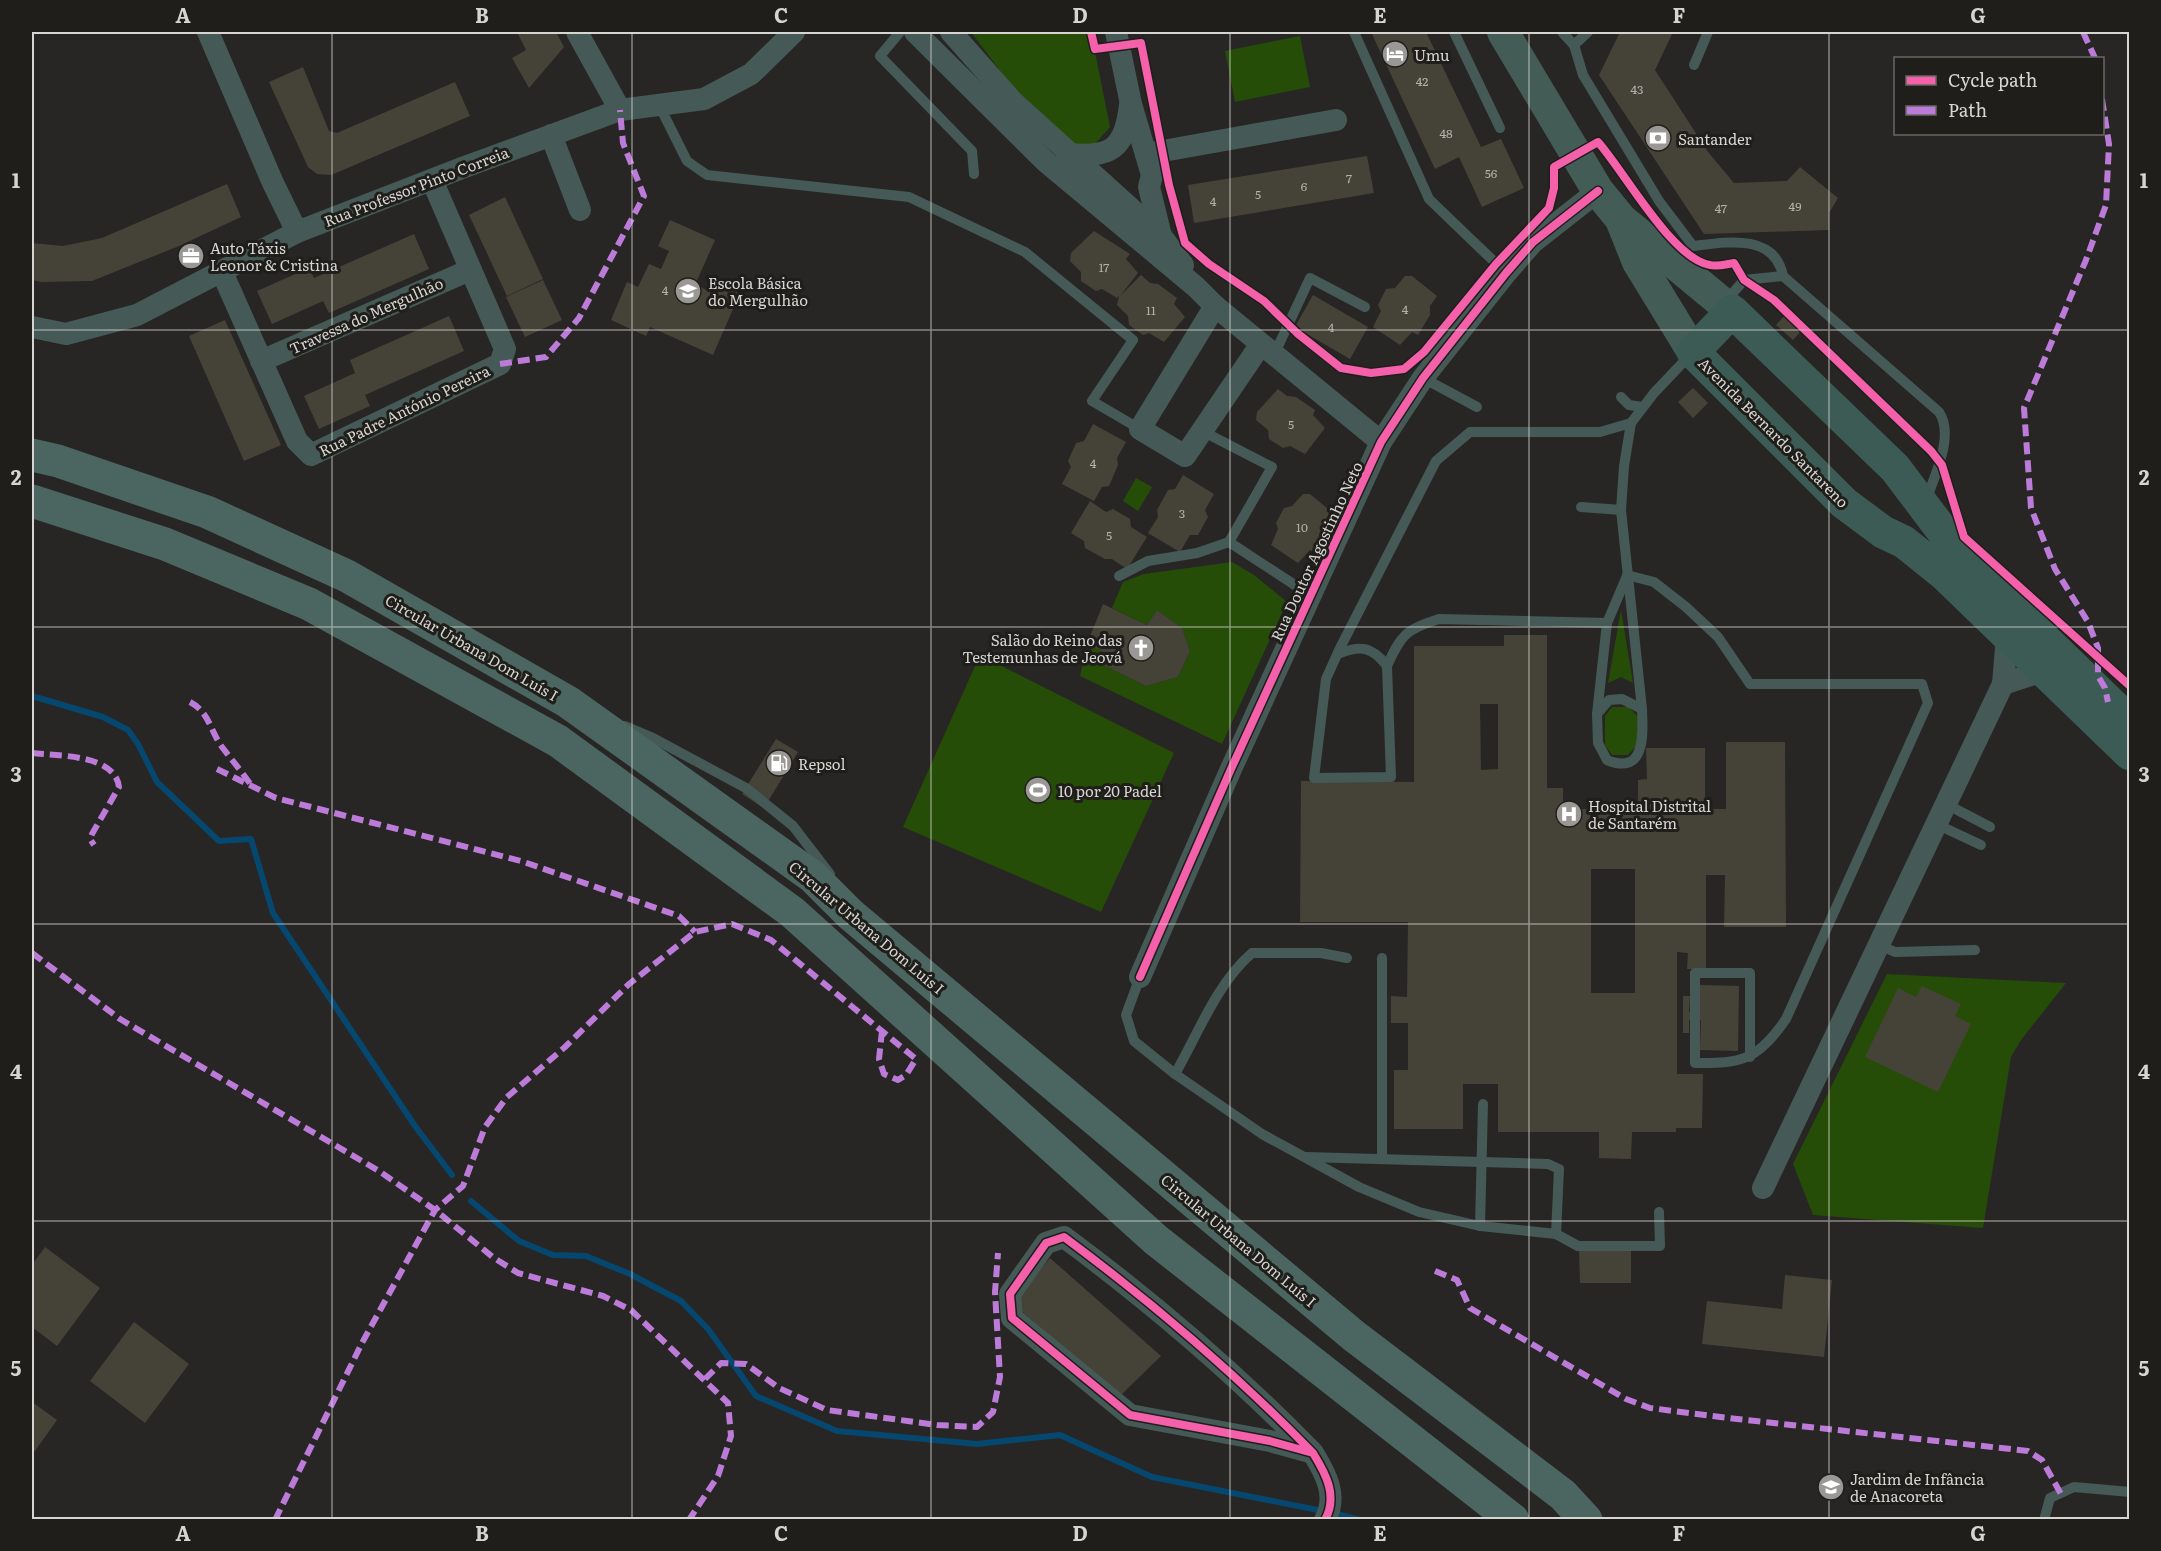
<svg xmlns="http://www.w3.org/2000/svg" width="2161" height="1551" viewBox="0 0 2161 1551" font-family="Literata,serif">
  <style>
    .green { fill: #264d08 }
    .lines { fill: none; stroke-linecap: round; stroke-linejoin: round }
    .stream { stroke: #05476e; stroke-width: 6 }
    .building { fill: #454237; fill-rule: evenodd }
    .lane { stroke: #455a56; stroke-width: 10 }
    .street { stroke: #455a56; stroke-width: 22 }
    .secondary { stroke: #435c56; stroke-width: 32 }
    .primary { stroke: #3b5b54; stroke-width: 33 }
    .highway { stroke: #4b6660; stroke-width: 33 }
    .quiet { stroke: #bd7bd9; stroke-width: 6; stroke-dasharray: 12 6; stroke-linecap: butt }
    .cycleway-casing { stroke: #1f1e1a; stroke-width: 11 }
    .cycleway { stroke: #f560ab; stroke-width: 8 }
    .grid { fill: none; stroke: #d6d5d2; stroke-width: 1.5; stroke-opacity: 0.55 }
    .labels { text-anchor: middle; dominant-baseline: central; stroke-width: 6; stroke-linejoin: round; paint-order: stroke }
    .number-label { font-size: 12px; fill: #b2b0ab }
    .poi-label { font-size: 15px; fill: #d6d5d2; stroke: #1f1e1a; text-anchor: start }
    .street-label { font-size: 15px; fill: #d6d5d2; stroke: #1f1e1a }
    .neatline { fill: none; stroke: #d6d5d2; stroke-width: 2 }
    .grid-label { font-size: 20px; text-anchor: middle; font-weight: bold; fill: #d6d5d2 }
  </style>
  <rect width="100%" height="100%" fill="#272624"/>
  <g class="green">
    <path d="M971 32H1091L1110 127 1094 145 1076 147 1050 137Z"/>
    <path d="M1300 36 1310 87 1235 102 1225 51Z"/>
    <path d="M1136 478 1152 487 1138 511 1123 501Z"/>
    <path d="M1232 562 1254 575 1287 602 1222 744 1080 676 1087 644 1109 655 1105 666 1146 686 1178 677 1190 651 1182 628 1157 610 1147 625 1112 608 1123 582 1144 574Z"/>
    <path d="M1621 610 1633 683 1621 677 1608 683Z"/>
    <path d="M980 655 1174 753 1101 912 903 827Z"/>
    <path d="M1612 707H1629L1638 717 1637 745 1628 755H1612L1605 745V716Z"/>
    <path d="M1887 974 2066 983 2021 1040 2011 1057 1983 1228 1813 1215 1793 1164Z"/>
  </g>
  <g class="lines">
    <g class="stream">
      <path d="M32 696 103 717 128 730 138 744 157 782 219 841 251 839 273 913 415 1126 452 1175"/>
      <path d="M471 1201 519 1241 553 1255 586 1256 630 1274 681 1301 708 1329 756 1396 837 1431 977 1444 1060 1435 1152 1477 1323 1511"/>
      <path d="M1333 1513 1360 1520"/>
    </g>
  </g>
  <g class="building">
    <path d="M517 32H556L564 47 529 88 512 58 526 50Z"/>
    <path d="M1371 32H1426L1481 147 1501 139 1524 188 1482 207 1459 157 1435 169Z"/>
    <path d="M1620 32H1673L1655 70 1708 152 1734 183 1787 181 1800 167 1838 198 1829 213V230L1704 234 1599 75Z"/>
    <path d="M303 67 329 131 337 133 455 82 470 116 331 175 317 174 308 167 269 82Z"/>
    <path d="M1367 156 1374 193 1194 223 1188 185Z"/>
    <path d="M227 184 241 217 179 246 92 281 41 282 32 280V243L63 246 102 238Z"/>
    <path d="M505 197 543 279 507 296 469 215Z"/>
    <path d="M670 220 715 240 695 285 712 292 716 282 740 293 713 355 650 327 646 336 611 320 627 282 638 287 649 264 661 269 669 251 658 246Z"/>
    <path d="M1094 231 1130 254 1126 259 1138 273 1120 296 1141 275 1150 283 1158 284 1177 298 1174 304 1185 317 1164 342 1149 333 1143 335 1129 325 1128 316 1117 305 1119 296 1117 298 1102 289 1096 291 1081 281V272L1070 261 1071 253Z"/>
    <path d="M414 234 429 269 329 313 323 301 272 324 257 291 309 268 314 278Z"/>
    <path d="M1405 276H1412L1437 296 1430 306V315L1418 335 1412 332 1400 345 1373 327 1381 311 1378 305 1386 289 1395 288Z"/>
    <path d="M543 280 562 320 525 337 506 297Z"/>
    <path d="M1313 295 1368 327 1350 359 1295 327Z"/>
    <path d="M1785 315 1802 330 1793 340 1776 325Z"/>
    <path d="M449 316 464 351 365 395 370 406 319 429 304 396 355 373 350 360Z"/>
    <path d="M225 320 281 445 244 461 189 336Z"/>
    <path d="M1693 388 1708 403 1693 418 1678 402Z"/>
    <path d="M1278 389 1287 396 1296 397 1315 410 1313 415 1325 428 1305 454 1290 446 1283 448 1269 439 1268 430 1256 420 1257 412Z"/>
    <path d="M1093 424 1126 442 1117 458 1118 465 1109 486 1102 487 1094 501 1062 484 1071 467 1068 461 1076 443 1084 441Z"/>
    <path d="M1183 475 1214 494 1205 510 1208 517 1198 535H1190L1180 552 1148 533 1158 517 1157 510 1168 490 1175 489Z"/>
    <path d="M1303 494H1310L1334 514 1327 524 1328 533 1316 553 1310 550 1298 563 1271 545 1278 529 1276 523 1284 508 1292 506Z"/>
    <path d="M1090 501 1106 512 1113 509 1130 519 1131 527 1147 537 1127 569 1112 559H1105L1085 548 1084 541 1071 533Z"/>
    <path d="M1103 604 1147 625 1157 610 1182 628 1190 651 1178 677 1146 686 1105 666 1109 655 1087 644Z"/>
    <path d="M1504 635H1547V788H1563V809H1638V780L1647 779 1646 748H1705V809H1726V742H1785L1786 927H1724L1725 875H1706V969H1687L1688 953 1677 952V1074H1703L1702 1128H1676V1132H1632L1631 1159 1599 1158V1132H1498V1084H1463V1129H1394V1070H1408V1023H1391V996L1407 997 1408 922H1300L1301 781 1414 782V646H1504ZM1480 704H1498V769L1481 770ZM1591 869H1635V993H1591Z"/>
    <path d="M776 739 798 752 764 808 742 794Z"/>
    <path d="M1700 985 1739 986 1738 1051 1700 1050 1701 1020H1689V1033H1683V996H1690L1689 1012H1700Z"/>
    <path d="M1922 986 1961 1004 1955 1016 1971 1024 1938 1092 1865 1057 1898 988 1916 997Z"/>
    <path d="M45 1247 100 1288 57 1346 32 1327V1265Z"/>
    <path d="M1579 1250H1631V1283H1580Z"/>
    <path d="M1050 1258 1161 1356 1120 1396 1012 1303Z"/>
    <path d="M1785 1275 1832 1280 1824 1357 1702 1344 1707 1301 1782 1309Z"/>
    <path d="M134 1322 189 1364 145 1423 90 1381Z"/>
    <path d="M32 1402 57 1420 32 1455Z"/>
  </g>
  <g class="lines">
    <g class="lane">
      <path d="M900 32 880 56 972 151 974 174"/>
      <path d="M1354 32 1429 199 1506 273"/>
      <path d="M1454 32 1500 128"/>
      <path d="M1562 32 1574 45 1588 32"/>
      <path d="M1574 45 1583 75 1659 201 1693 246C1726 242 1775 233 1783 276"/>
      <path d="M1694 65 1708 32"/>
      <path d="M659 105 687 161 707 175 909 197 1025 252 1133 340 1092 401 1140 429"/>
      <path d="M1726 301 1744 280 1783 276 1939 412C1955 436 1934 476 1926 501"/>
      <path d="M1274 355 1310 278 1365 307"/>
      <path d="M1423 378 1477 407"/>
      <path d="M1621 397 1629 405 1642 407"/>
      <path d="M1202 431 1272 467 1229 542 1310 595"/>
      <path d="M1581 507 1621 510"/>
      <path d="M1627 575 1654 582 1686 607 1718 637 1750 684H1922L1928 703 1786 1019C1758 1060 1741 1064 1695 1063V973H1750V1057"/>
      <path d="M1119 576 1148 561 1197 553 1229 542"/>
      <path d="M1338 654C1360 645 1372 646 1387 666L1391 777 1314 778 1326 679 1340 648 1436 461 1470 432H1600L1631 423"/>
      <path d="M1387 666C1401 635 1406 629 1439 619L1607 623 1627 576"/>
      <path d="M1642 709 1622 699 1609 700 1597 714 1598 743 1607 760C1646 776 1643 734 1642 709L1621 510 1624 466 1631 423 1654 393 1691 354"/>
      <path d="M1597 714 1607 623"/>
      <path d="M625 726 651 737 746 788 793 826 830 874"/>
      <path d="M1946 804 1990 827"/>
      <path d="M1936 824 1981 845"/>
      <path d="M1879 945 1895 952 1975 950"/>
      <path d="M1140 977 1126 1015 1134 1041 1175 1074 1262 1134 1359 1187 1419 1212 1480 1226 1483 1104"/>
      <path d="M1175 1074C1198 1034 1217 983 1252 953H1321L1347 958"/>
      <path d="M1306 1157 1548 1164 1559 1169 1556 1234"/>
      <path d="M1382 1157V958"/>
      <path d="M1480 1226 1556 1234 1578 1246H1660L1659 1212"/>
      <path d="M2044 1520 2050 1498 2074 1487 2130 1492"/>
    </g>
    <g class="street">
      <path d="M208 32 273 183 297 232"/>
      <path d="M577 32 620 110"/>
      <path d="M915 32 1045 161 1196 287 1215 306 1381 442"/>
      <path d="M951 32 1013 102 1161 236 1183 265"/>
      <path d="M1116 32 1131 104 1152 175 1149 187 1161 236"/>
      <path d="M551 135 580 210"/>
      <path d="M1067 154C1110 158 1125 150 1130 105"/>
      <path d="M1146 154 1336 120"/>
      <path d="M222 272 297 441 311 455 500 364 505 349 432 180"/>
      <path d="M1215 306 1140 429 1185 456 1261 344"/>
      <path d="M32 327 66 334 137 315 297 232 462 168 620 110 704 99 751 74 794 32"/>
      <path d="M261 361 470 270"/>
      <path d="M2003 684 2043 671"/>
      <path d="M1140 977 1231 769 1381 442 1423 378 1506 273 1533 242 1598 191"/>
      <path d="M1763 1188 2003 684 2007 636"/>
      <path d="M1313 1453C1236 1374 1153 1303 1064 1237L1046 1243 1010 1294 1012 1318 1130 1415 1270 1441 1313 1453C1326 1474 1338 1496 1325 1520"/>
    </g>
    <g class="secondary">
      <path d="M1503 32 1598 191 1621 219 1732 311"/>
      <path d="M1622 222 1638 262 1693 352"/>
    </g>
    <path class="primary" d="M2130 722 1969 566 1895 468 1732 311 1693 352 1844 503 1883 532 1904 542 1945 575 2130 754"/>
    <g class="highway">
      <path d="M32 455 58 461 207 512 347 576 568 702 813 877 850 914 1354 1336 1563 1495 1586 1520"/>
      <path d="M32 501 165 544 309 604 558 741 792 912 1156 1240 1513 1520"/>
    </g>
    <g class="quiet">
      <path d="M2083 32 2095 58"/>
      <path d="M2102 99 2109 144 2106 205 2086 260 2024 408 2031 508 2055 569 2088 622 2098 648V676L2105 688 2108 702"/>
      <path d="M500 364 546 357 579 318 644 196 623 143 620 110"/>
      <path d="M190 702C209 712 210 730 222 747 232 760 242 772 251 785"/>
      <path d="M32 753C58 756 115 754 119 787L92 834 90 839 94 845"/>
      <path d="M217 769 276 798 521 861 679 916 695 932"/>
      <path d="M32 953 120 1019 379 1171 435 1210 494 1258 518 1273 603 1296 631 1310 728 1403 731 1436 718 1476 689 1520"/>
      <path d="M1435 1271 1457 1280 1470 1308 1626 1399 1650 1408 1737 1419 2028 1451 2042 1460 2061 1494"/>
      <path d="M705 1379 721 1363 746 1364 779 1388 827 1410 937 1425 977 1427 993 1412 1000 1377 995 1292 998 1253"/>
      <path d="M275 1520 362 1343 435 1210 463 1186 485 1127 507 1097 565 1047 629 984 695 932 732 924 771 940 916 1059 906 1075 898 1080 884 1074 879 1059 882 1031"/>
    </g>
    <defs>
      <g id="cycleway">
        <path d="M1091 32 1095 49 1141 43 1169 185 1185 243 1209 264 1264 301 1297 333 1341 368 1371 373 1404 369 1424 352 1496 264 1549 208 1554 188V167L1598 142C1624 171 1672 259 1710 265 1717 267 1727 264 1734 263L1744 280 1774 300 1931 451 1942 465 1964 537 2130 686"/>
        <path d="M1140 977 1231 769 1381 442 1423 378 1506 273 1533 242 1598 191"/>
        <path d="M1313 1453C1236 1374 1153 1303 1064 1237L1046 1243 1010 1294 1012 1318 1130 1415 1270 1441 1313 1453C1326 1474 1338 1496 1325 1520"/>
      </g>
    </defs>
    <use href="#cycleway" class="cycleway-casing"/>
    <use href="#cycleway" class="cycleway"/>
  </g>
  <path class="grid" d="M332 32V1520M632 32V1520M931 32V1520M1230 32V1520M1529 32V1520M1829 32V1520M32 330H2130M32 627H2130M32 924H2130M32 1221H2130"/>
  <defs>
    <symbol id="hotel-disc" viewBox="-11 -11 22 22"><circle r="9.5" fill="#999895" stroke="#1f1e1a"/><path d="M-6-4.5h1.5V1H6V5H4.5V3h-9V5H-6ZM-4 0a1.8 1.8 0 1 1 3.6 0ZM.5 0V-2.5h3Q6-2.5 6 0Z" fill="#fff"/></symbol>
    <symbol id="bank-disc" viewBox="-11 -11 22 22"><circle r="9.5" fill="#999895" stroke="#1f1e1a"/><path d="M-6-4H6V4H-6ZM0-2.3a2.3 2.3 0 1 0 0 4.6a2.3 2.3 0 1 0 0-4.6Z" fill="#fff"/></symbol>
    <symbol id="office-disc" viewBox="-11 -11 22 22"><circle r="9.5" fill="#999895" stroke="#1f1e1a"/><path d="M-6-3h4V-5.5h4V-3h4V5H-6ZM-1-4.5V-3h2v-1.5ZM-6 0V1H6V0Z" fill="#fff"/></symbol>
    <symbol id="school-disc" viewBox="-11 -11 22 22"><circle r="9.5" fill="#999895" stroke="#1f1e1a"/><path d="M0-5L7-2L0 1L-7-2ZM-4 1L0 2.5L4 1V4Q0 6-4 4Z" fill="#fff"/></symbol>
    <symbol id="church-disc" viewBox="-11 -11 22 22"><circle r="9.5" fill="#999895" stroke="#1f1e1a"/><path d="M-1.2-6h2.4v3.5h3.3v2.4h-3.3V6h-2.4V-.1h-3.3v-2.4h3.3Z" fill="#fff"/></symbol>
    <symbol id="fuel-disc" viewBox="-11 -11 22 22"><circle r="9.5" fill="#999895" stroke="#1f1e1a"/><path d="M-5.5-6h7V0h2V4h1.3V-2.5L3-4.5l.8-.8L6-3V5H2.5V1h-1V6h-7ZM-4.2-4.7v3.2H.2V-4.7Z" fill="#fff"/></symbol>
    <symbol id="stadium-disc" viewBox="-11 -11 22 22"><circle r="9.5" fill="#999895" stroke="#1f1e1a"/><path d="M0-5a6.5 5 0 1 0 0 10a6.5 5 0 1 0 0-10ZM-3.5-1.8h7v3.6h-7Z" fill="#fff"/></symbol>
    <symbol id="hospital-disc" viewBox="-11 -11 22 22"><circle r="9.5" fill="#999895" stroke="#1f1e1a"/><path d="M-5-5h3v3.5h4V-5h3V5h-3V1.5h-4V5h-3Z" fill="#fff"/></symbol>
  </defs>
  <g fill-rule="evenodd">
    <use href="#hotel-disc" x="1380" y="39" width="30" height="30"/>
    <use href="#bank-disc" x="1643" y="123" width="30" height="30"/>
    <use href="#office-disc" x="176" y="241" width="30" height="30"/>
    <use href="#school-disc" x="673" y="276" width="30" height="30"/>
    <use href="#church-disc" x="1126" y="633" width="30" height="30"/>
    <use href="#fuel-disc" x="764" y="748" width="30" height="30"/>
    <use href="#stadium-disc" x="1023" y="775" width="30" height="30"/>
    <use href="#hospital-disc" x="1554" y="799" width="30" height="30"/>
    <use href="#school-disc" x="1816" y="1472" width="30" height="30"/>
  </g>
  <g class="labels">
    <g class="number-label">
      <text x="1422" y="81">42</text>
      <text x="1637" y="89">43</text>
      <text x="1446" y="133">48</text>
      <text x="1491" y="173">56</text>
      <text x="1349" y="178">7</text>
      <text x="1304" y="186">6</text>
      <text x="1258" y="194">5</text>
      <text x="1213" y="201">4</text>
      <text x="1795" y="206">49</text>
      <text x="1721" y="208">47</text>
      <text x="1104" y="267">17</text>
      <text x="665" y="290">4</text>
      <text x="1405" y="309">4</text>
      <text x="1151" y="310">11</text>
      <text x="1331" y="327">4</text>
      <text x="1291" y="424">5</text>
      <text x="1093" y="463">4</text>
      <text x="1182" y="513">3</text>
      <text x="1302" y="527">10</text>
      <text x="1109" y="535">5</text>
    </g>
    <g class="poi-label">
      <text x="1414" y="54">Umu</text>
      <text x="1678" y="138">Santander</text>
      <text x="210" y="247">Auto Táxis<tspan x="210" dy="17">Leonor &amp; Cristina</tspan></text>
      <text x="708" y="282">Escola Básica<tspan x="708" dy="17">do Mergulhão</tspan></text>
      <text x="1122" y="639" text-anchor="end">Salão do Reino das<tspan x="1122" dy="17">Testemunhas de Jeová</tspan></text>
      <text x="798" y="763">Repsol</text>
      <text x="1058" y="790">10 por 20 Padel</text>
      <text x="1588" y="805">Hospital Distrital<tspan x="1588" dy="17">de Santarém</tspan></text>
      <text x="1850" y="1478">Jardim de Infância<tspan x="1850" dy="17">de Anacoreta</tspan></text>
    </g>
    <g class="street-label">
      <text transform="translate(416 186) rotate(-21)">Rua Professor Pinto Correia</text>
      <text transform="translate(366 315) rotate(-24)">Travessa do Mergulhão</text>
      <text transform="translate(404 410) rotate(-26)">Rua Padre António Pereira</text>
      <text transform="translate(1774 432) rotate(45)">Avenida Bernardo Santareno</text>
      <text transform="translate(1316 551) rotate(-65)">Rua Doutor Agostinho Neto</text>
      <text transform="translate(472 647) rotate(30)">Circular Urbana Dom Luís I</text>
      <text transform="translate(867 927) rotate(40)">Circular Urbana Dom Luís I</text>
      <text transform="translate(1239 1240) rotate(40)">Circular Urbana Dom Luís I</text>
    </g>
  </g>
  <rect width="2161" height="1551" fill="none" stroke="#1f1e1a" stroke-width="66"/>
  <rect x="1894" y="57" width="210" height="78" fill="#1f1e1a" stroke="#686764" stroke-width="1.5"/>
  <rect x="1906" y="76" width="30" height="9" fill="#f560ab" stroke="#686764" stroke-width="1.5"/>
  <text x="1948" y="87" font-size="18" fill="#d6d5d2">Cycle path</text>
  <rect x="1906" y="106" width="30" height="9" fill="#bd7bd9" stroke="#686764" stroke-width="1.5"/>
  <text x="1948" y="117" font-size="18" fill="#d6d5d2">Path</text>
  <rect x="33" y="33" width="2095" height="1485" class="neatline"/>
  <g class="grid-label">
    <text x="183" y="23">A</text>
    <text x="482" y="23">B</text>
    <text x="781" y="23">C</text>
    <text x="1080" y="23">D</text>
    <text x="1380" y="23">E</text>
    <text x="1679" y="23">F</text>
    <text x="1978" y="23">G</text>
    <text x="16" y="188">1</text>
    <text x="2144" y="188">1</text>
    <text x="16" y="485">2</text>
    <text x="2144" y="485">2</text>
    <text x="16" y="782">3</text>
    <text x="2144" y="782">3</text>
    <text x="16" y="1079">4</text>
    <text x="2144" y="1079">4</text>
    <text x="16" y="1376">5</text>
    <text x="2144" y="1376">5</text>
    <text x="183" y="1541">A</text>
    <text x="482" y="1541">B</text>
    <text x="781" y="1541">C</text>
    <text x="1080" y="1541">D</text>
    <text x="1380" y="1541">E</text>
    <text x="1679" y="1541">F</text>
    <text x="1978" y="1541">G</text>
  </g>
</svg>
